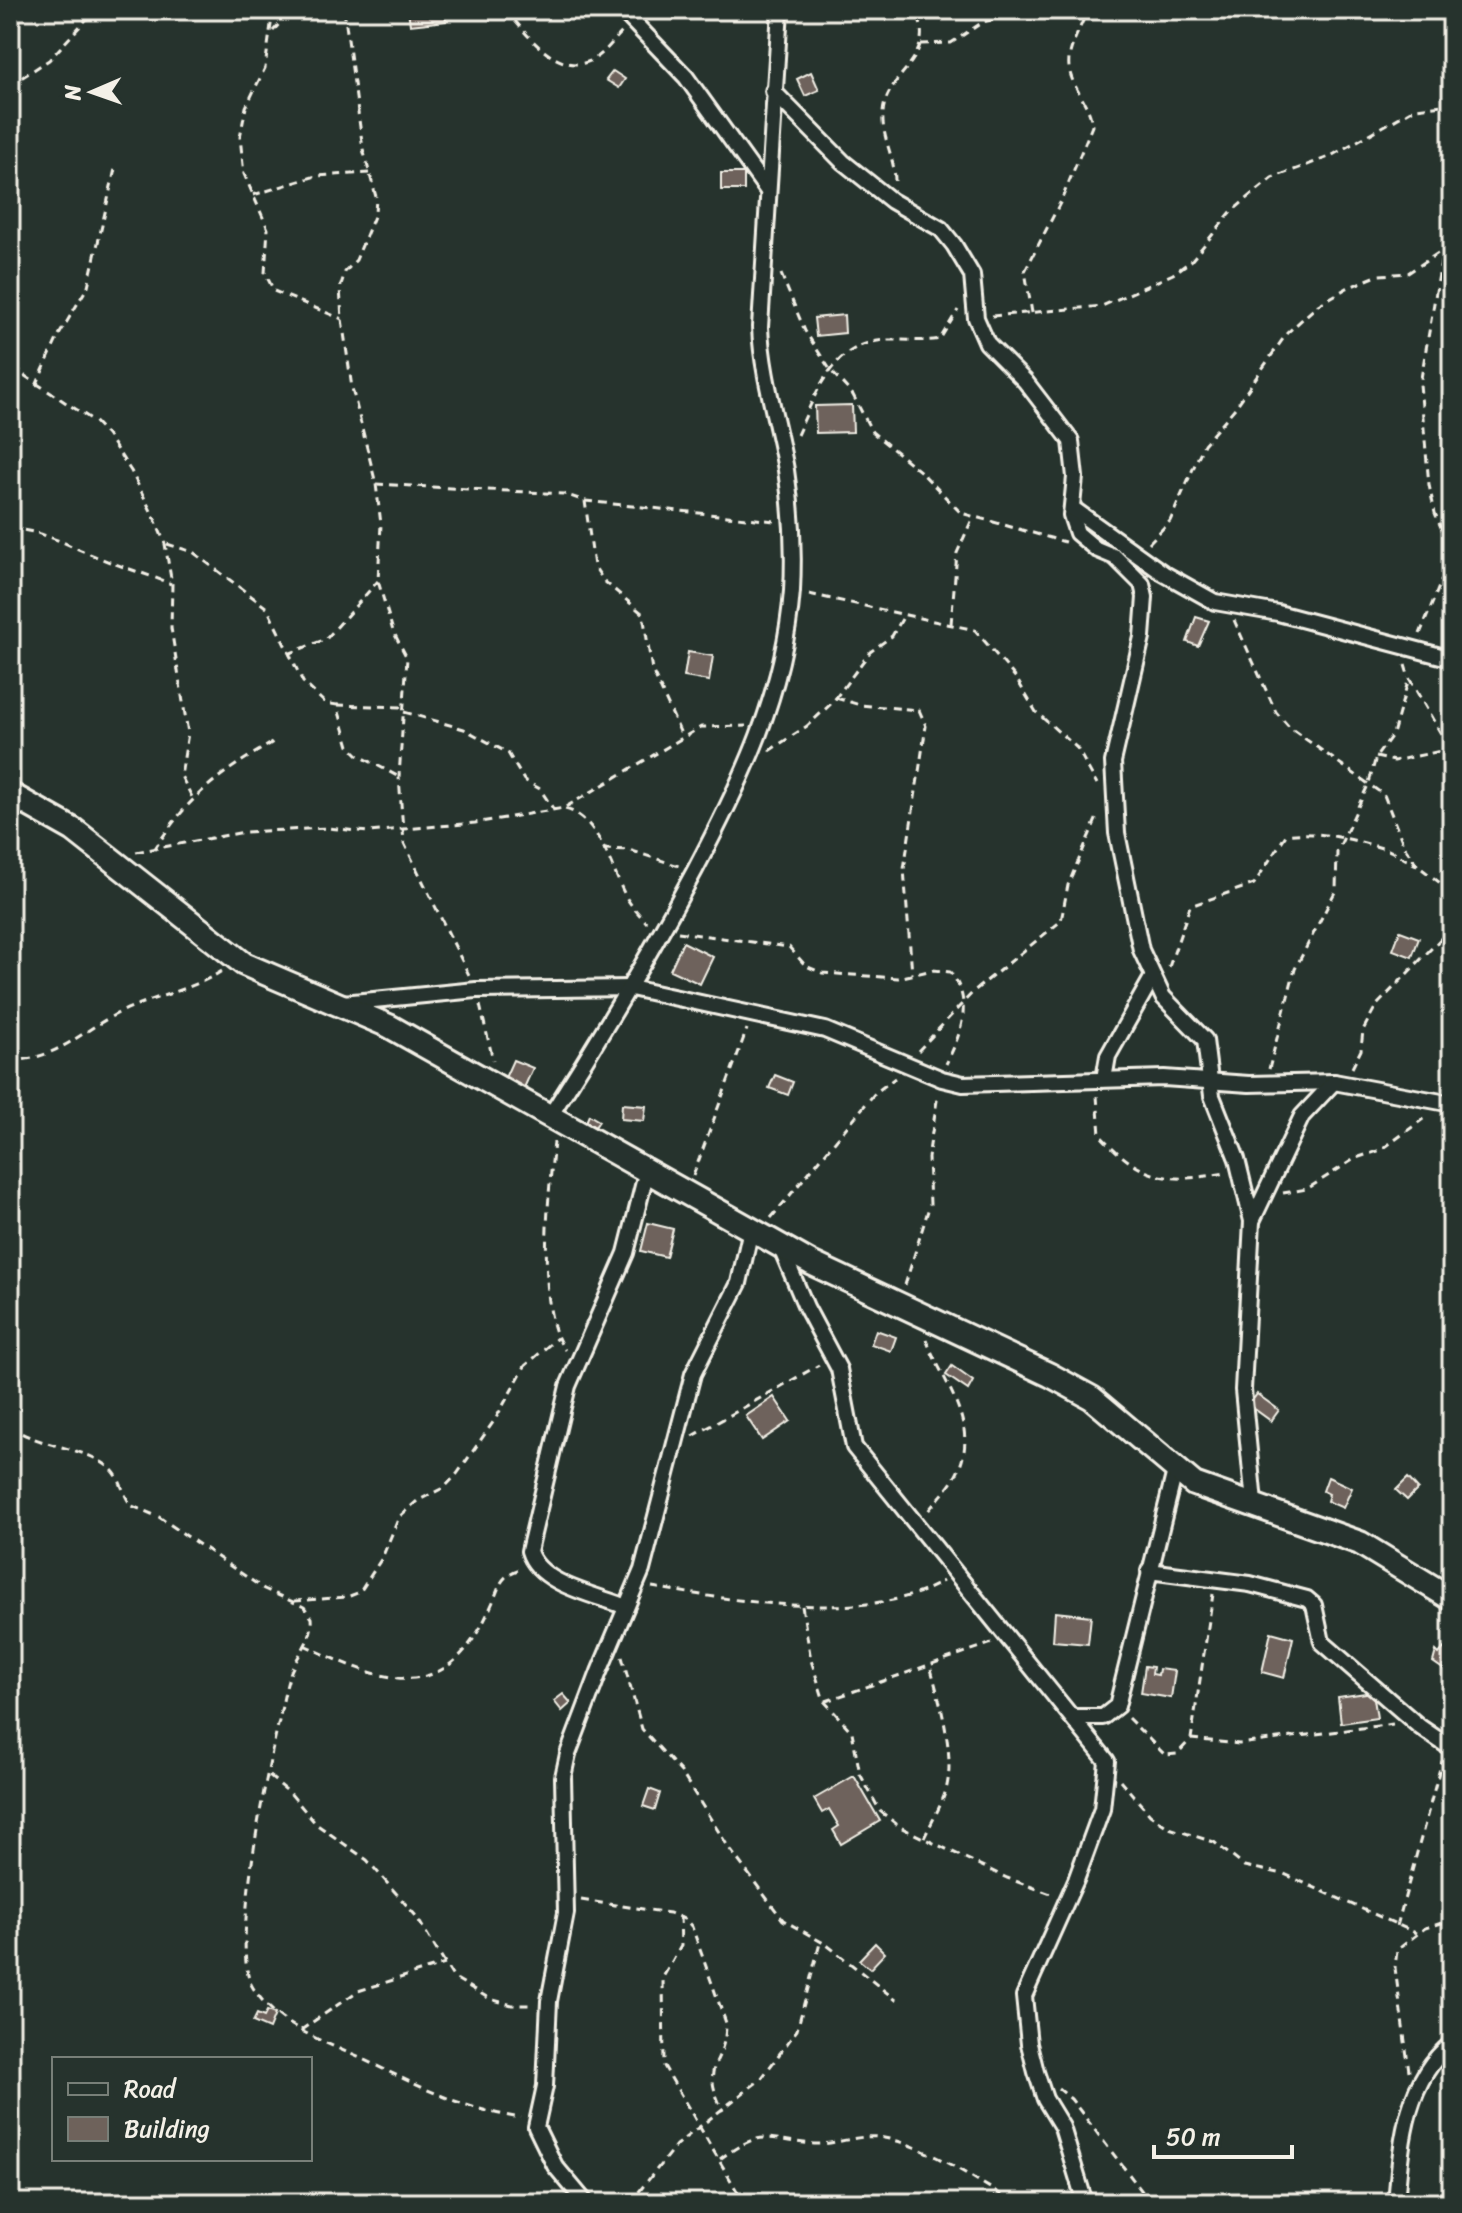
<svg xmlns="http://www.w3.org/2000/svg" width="1462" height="2213" viewBox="0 0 1462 2213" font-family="Sriracha,sans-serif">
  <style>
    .building { fill: #6e625b; stroke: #f4f1e8; stroke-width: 2 }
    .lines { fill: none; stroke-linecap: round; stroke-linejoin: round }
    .street-casing { stroke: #f4f1e8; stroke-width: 20 }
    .secondary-casing { stroke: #f4f1e8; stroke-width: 28 }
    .path { stroke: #f4f1e8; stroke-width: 3; stroke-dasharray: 8 6; stroke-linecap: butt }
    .street { stroke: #26332d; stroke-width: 14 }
    .secondary { stroke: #26332d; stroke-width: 22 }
  </style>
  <rect width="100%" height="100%" fill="#26332d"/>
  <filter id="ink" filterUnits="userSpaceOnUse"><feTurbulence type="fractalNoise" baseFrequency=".0125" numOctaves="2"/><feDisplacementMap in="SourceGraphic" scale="16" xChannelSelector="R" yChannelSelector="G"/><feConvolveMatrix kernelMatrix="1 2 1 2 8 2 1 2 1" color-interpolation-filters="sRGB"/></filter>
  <g filter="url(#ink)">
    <g class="building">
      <path d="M408 10H445L446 21 410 25Z"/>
      <path d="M613 71 625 79 619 88 606 80Z"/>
      <path d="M811 72 819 90 805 96 797 79Z"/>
      <rect x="721" y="173" width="23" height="17"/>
      <path d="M844 315 845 333 816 336 814 318Z"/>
      <path d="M852 405 853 432 816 433 815 406Z"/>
      <path d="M1196 617 1209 621 1198 646 1187 642Z"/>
      <path d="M688 652 713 656 709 681 684 677Z"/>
      <path d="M1400 931 1419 938 1412 957 1393 950Z"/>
      <path d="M683 942 713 957 700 984 670 970Z"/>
      <path d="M513 1060 533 1068 524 1088 504 1080Z"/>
      <path d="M775 1075 793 1082 788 1095 769 1088Z"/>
      <path d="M622 1104 646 1106 644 1121 621 1119Z"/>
      <path d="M589 1115 599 1121 595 1127 586 1122Z"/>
      <path d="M648 1223 673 1229 666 1257 641 1251Z"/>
      <path d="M876 1330 896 1337 891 1351 871 1344Z"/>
      <path d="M952 1366 973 1381 968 1390 946 1375Z"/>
      <path d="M1257 1394 1279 1410 1271 1421 1249 1405Z"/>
      <path d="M774 1397 790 1421 762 1440 746 1416Z"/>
      <path d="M1328 1477 1352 1488 1343 1508 1327 1501 1329 1494 1323 1491Z"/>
      <path d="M1408 1478 1418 1489 1407 1500 1396 1490Z"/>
      <path d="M1055 1612 1091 1616 1088 1644 1053 1641Z"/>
      <path d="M1271 1632 1293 1638 1284 1678 1262 1672Z"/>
      <path d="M1444 1648 1452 1654 1450 1674 1433 1662 1436 1651 1439 1654Z"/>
      <path d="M1145 1666 1153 1667 1152 1674 1158 1675 1159 1669 1175 1671 1171 1698 1141 1693Z"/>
      <path d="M1373 1692 1377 1718 1341 1723 1338 1697Z"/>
      <path d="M563 1694 571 1703 562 1711 554 1701Z"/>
      <path d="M854 1776 880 1821 841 1844 833 1830 839 1826 829 1809 822 1813 814 1799Z"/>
      <path d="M649 1789 660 1793 655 1810 643 1806Z"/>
      <path d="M875 1943 885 1953 870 1969 859 1960Z"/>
      <path d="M267 2011 275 2014 269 2029 253 2022 257 2014 264 2017Z"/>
    </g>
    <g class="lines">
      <defs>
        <g id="street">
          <path d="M622 10 686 77 767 190"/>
          <path d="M773 91 843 162 892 201 941 229 954 245 972 275 976 318 987 343 1025 381 1071 441 1075 477 1071 515 1077 533 1096 549 1115 557 1142 584 1145 597 1142 637 1113 762 1117 833 1141 950 1163 997 1205 1040 1212 1096 1237 1159 1252 1221 1243 1390 1254 1503"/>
          <path d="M1072 508 1163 573 1215 602 1278 613 1452 659"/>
          <path d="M343 1003 476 990 631 988 825 1030 942 1079 963 1084 1164 1078 1249 1084 1334 1082 1452 1104"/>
          <path d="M1104 1079 1108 1056 1152 978"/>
          <path d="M550 1116C602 1035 650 954 695 870 742 781 784 694 792 591 794 552 792 509 786 470 778 423 762 376 760 327L780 10"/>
          <path d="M1252 1221 1302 1116 1334 1082"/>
          <path d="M780 1246 806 1307 839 1369 854 1447 1107 1761 1102 1809 1076 1880 1024 1996 1029 2044 1036 2072 1045 2099 1062 2127 1085 2203"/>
          <path d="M1149 1571 1250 1584 1307 1599 1314 1605 1322 1642 1420 1727 1452 1749"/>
          <path d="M626 1607C597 1595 539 1585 529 1551L568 1386 626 1253 647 1170"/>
          <path d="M1074 1717H1103L1117 1706 1175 1471"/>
          <path d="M586 2203 555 2166 536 2127 545 2086 549 2001 566 1913 563 1777 568 1754 599 1672 642 1570 693 1374 739 1283 751 1229"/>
          <path d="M1396 2203C1401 2147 1404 2081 1452 2043"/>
        </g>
        <path id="secondary" d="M10 794 74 830 244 964 389 1026 811 1263 1050 1375 1092 1398 1194 1484 1360 1543 1452 1599"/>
      </defs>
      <use href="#street" class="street-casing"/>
      <use href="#secondary" class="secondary-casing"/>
      <g class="path">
        <path d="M273 10 265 68 246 107 240 137 244 174 268 229 265 273 274 291 342 319"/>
        <path d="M344 10 363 149 376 197 375 214 356 260 345 272 340 288 342 319 352 388 376 484 381 524 378 581 393 631 407 658 399 777 404 843 469 975"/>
        <path d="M506 10C526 33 557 79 594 59 605 53 613 41 622 32"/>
        <path d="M653 18 658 10"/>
        <path d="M273 31 292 10"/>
        <path d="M921 44 951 43 983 22 1035 10"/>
        <path d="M10 85 49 60 95 10"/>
        <path d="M895 181C895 158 881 136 883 113 886 71 938 62 916 10"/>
        <path d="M253 195 316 176 369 173"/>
        <path d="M10 240 11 356 22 374 94 421 107 435 131 471 155 519 165 544 172 584 171 628 188 733 181 776 192 797"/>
        <path d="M781 274 805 331 831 371 853 395 872 432 921 472 961 513 1065 542"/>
        <path d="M1032 313 1025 271 1061 201 1092 126C1091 102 1066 84 1069 59 1071 43 1082 26 1087 10"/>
        <path d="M992 316 1102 306 1173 274 1191 261 1231 212 1272 178 1329 157 1416 108 1452 104"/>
        <path d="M36 386 59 335 88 286 115 169"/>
        <path d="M797 435C814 399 828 352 872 342 894 337 917 343 940 339L958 310"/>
        <path d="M376 484 564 494 585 501 594 566 604 581 643 614 652 670 682 736"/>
        <path d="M585 501 775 521"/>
        <path d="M10 529C44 530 68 546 100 558 123 568 148 574 171 584"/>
        <path d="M1149 543 1170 521 1204 444 1235 408 1287 333 1318 305 1347 288 1379 275 1408 273 1444 249"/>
        <path d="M167 544 193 552 267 608 303 682 325 703 337 705 349 746 358 755 399 777"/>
        <path d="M809 594 975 630 1016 678 1036 712 1077 748 1097 784"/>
        <path d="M1234 620 1276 712 1290 728 1384 795 1404 846 1418 866 1452 892"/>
        <path d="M951 624 957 553 973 517"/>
        <path d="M1420 634 1452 554 1435 513 1429 485 1420 384 1452 199"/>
        <path d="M288 654 326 639 378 581"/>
        <path d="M1405 665 1409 678 1452 753"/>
        <path d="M836 698 860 705 919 710 926 726 904 869 912 974"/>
        <path d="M337 705 403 707"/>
        <path d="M404 712 464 729 508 753 524 780 540 789 554 810"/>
        <path d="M769 751 807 726 832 703 870 652 892 636 905 614"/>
        <path d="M1376 757 1394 761 1450 749"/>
        <path d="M565 809C598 817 611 867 624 893 629 904 639 914 647 923"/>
        <path d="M603 849 629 850 679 866"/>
        <path d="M154 850C190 794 219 774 275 741"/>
        <path d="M136 852 244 832 328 828 368 832 475 823 564 808 701 727 746 726"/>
        <path d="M678 932 789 947 806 966 822 973 898 978 933 970 950 972C974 1001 961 1034 946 1064"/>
        <path d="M1169 967 1190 906 1254 884 1286 835C1319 830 1357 840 1388 850 1398 854 1407 861 1417 865"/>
        <path d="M480 1005 493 1060"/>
        <path d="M918 1051 974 991 1061 921 1068 885 1098 815"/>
        <path d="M10 1061C63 1058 80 1030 123 1011 155 996 192 990 222 971"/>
        <path d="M1352 1068 1361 1050 1363 1030 1376 1006 1452 927"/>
        <path d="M1269 1069 1295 969 1336 890 1337 852 1369 783 1376 757 1393 734 1409 678"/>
        <path d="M1097 1096 1100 1135C1142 1180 1166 1184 1225 1173"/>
        <path d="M554 1142C549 1192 535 1311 565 1350"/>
        <path d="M693 1176 747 1029"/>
        <path d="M1283 1193 1307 1189 1356 1158 1381 1150 1426 1117"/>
        <path d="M771 1218 875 1093 895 1078"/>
        <path d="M905 1285 930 1204 928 1158 938 1094"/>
        <path d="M926 1339C944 1385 983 1427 955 1477 948 1489 937 1500 928 1511"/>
        <path d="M10 1426C39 1448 82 1445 110 1468 122 1478 122 1495 132 1506L159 1517 264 1589 304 1607 312 1618C314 1638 297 1655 290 1674 285 1689 282 1706 279 1721 267 1769 230 1948 252 1986 275 2025 323 2041 362 2059 418 2085 457 2108 521 2118"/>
        <path d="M693 1436 819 1365"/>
        <path d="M652 1587C729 1600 874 1625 943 1581"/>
        <path d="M294 1601 347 1597 360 1592 382 1558 399 1517 417 1501 445 1487 457 1474 496 1418 525 1366 557 1338"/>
        <path d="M802 1606 811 1660 824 1701 852 1732 860 1774 880 1811 900 1827 1007 1878 1051 1894"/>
        <path d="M304 1645C388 1684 447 1708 492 1604 500 1586 500 1575 521 1569"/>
        <path d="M622 1657 642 1729 681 1772 729 1848 783 1920 827 1945 896 2000"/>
        <path d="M826 1701 992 1643"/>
        <path d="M1128 1718 1165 1755 1177 1754 1191 1739 1213 1594"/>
        <path d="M1191 1739 1239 1744 1393 1724"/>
        <path d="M269 1776 290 1793 316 1824 367 1860 416 1916 453 1977 490 1999 512 2005H533"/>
        <path d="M1120 1780 1150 1815 1169 1828 1214 1842 1244 1866 1284 1874 1416 1933"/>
        <path d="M924 1838C931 1823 940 1808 945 1793 957 1758 939 1699 930 1665"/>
        <path d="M581 1900 670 1913 686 1920 692 1927 726 2023C726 2067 698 2060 723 2111"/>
        <path d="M680 1916 681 1946 663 1977 664 2066 744 2203"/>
        <path d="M1397 1926 1442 1761"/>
        <path d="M301 2030 358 1991 445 1964"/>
        <path d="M1409 2071 1395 1968 1397 1950 1425 1928 1452 1920"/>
        <path d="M1058 2088 1071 2099 1151 2203"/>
        <path d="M720 2159C766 2125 768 2142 817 2144 837 2144 858 2135 878 2137 922 2142 977 2181 1015 2203"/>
        <path d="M630 2203 676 2145 761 2079 778 2056 797 2030 820 1943"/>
        <path d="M992 2203 996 2192"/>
      </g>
      <use href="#street" class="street"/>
      <use href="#secondary" class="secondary"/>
    </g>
  </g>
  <rect width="1462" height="2213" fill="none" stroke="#26332d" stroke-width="40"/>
  <rect x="20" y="20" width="1422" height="2173" fill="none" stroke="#f4f1e8" stroke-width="3" filter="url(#ink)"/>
  <rect x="52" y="2057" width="260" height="104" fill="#26332d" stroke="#787f78" stroke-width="2"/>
  <rect x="68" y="2083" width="40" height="12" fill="#26332d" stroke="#787f78" stroke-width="2"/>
  <text x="124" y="2097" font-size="24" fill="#f4f1e8">Road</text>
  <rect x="68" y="2117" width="40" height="24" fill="#6e625b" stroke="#787f78" stroke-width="2"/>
  <text x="124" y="2137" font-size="24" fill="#f4f1e8">Building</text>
  <g transform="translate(92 92) rotate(268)" stroke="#26332d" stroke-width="6" paint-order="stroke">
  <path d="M0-6L14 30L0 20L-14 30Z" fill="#f4f1e8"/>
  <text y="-12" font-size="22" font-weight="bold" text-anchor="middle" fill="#f4f1e8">N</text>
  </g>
  <path d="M1154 2145v12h138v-12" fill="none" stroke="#f4f1e8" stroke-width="4"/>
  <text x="1166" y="2145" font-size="24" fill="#f4f1e8" stroke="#26332d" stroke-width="6" paint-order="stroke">50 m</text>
</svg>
